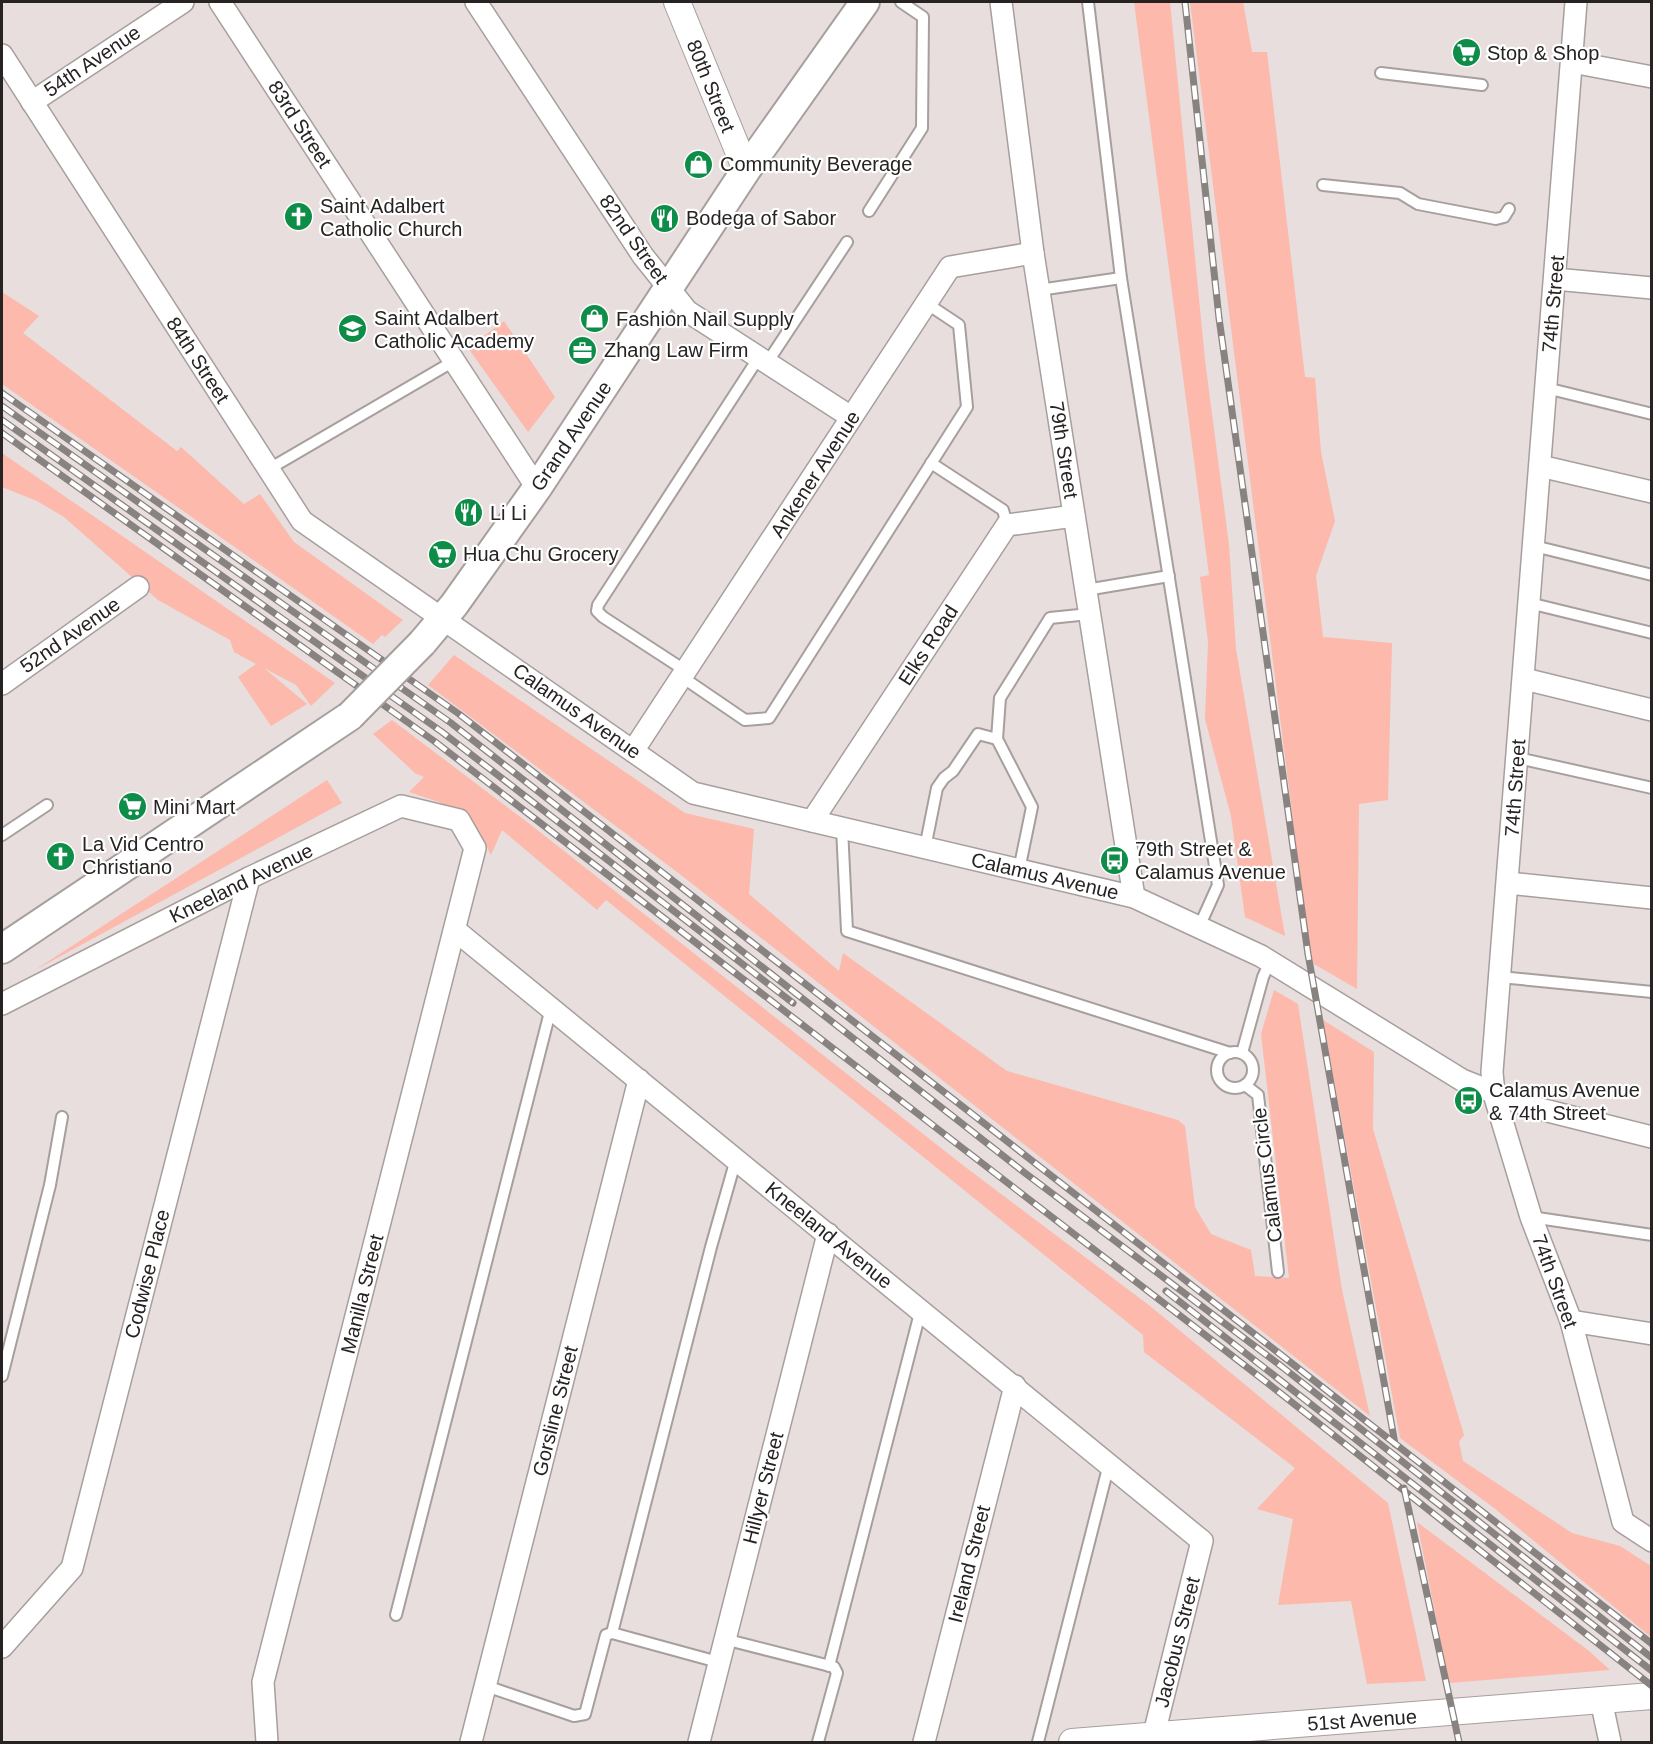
<svg xmlns="http://www.w3.org/2000/svg" width="1653" height="1744" viewBox="0 0 1653 1744" font-family="Arial,sans-serif">
  <style>
    .green { fill: #fcb9ac }
    .lines { fill: none; stroke-linecap: round; stroke-linejoin: round }
    .service-casing { stroke: #a79f9d; stroke-width: 14 }
    .minor-casing { stroke: #a79f9d; stroke-width: 24 }
    .tertiary-casing { stroke: #a79f9d; stroke-width: 28 }
    .secondary-casing { stroke: #a79f9d; stroke-width: 32 }
    .service { stroke: #fff; stroke-width: 10 }
    .minor { stroke: #fff; stroke-width: 21 }
    .tertiary { stroke: #fff; stroke-width: 26 }
    .secondary { stroke: #fff; stroke-width: 28 }
    .rail-casing { stroke: #888281; stroke-width: 7 }
    .rail { stroke: #fff; stroke-width: 4.5; stroke-dasharray: 14; stroke-linecap: butt }
    .secondary-bridge-casing { stroke: #a79f9d; stroke-width: 32; stroke-linecap: butt }
    .secondary-bridge { stroke: #fff; stroke-width: 28 }
    .labels { text-anchor: middle; dominant-baseline: central; stroke-width: 4.5; stroke-linejoin: round; paint-order: stroke }
    .poi-label { font-size: 20px; fill: #262322; stroke: #fff; text-anchor: start }
    .street-label { font-size: 20px; fill: #262322; stroke: #fff }
  </style>
  <rect width="100%" height="100%" fill="#e7dedd"/>
  <g class="green">
    <path d="M1134 2H1170L1205 360 1229 545 1236 649 1285 936 1245 917 1231 816 1205 719 1208 642 1200 577 1209 575Z"/>
    <path d="M1190 2H1243L1252 52H1267L1305 377 1315 378 1321 452 1335 521 1316 576 1323 637 1392 643 1388 800 1359 804 1357 989 1314 964 1309 948Z"/>
    <path d="M2 292 39 316 23 333 177 451 181 447 244 504 260 494 294 542 403 620 385 637 382 635 373 644 2 384Z"/>
    <path d="M504 321 555 397 528 432 468 348Z"/>
    <path d="M2 453 335 683 311 706 296 685 264 668 307 704 271 726 238 677 256 664 234 652 230 640 158 600 64 517 37 501 2 487Z"/>
    <path d="M454 655 685 813 754 829 749 894 839 971 843 953 1007 1071 1178 1120 1185 1126 1195 1207 1211 1234 1251 1250 1255 1276 1289 1278 1261 1034 1274 990 1298 1004 1342 1290 1370 1416 681 875 428 685Z"/>
    <path d="M392 720 531 825 960 1163 1150 1306 1388 1503 1426 1681 1367 1684 1351 1601 1278 1605 1293 1519 1257 1509 1295 1468 1144 1352 1143 1335 606 900 597 910 502 830 491 855C471 810 454 807 409 792L424 777 415 773 373 734Z"/>
    <path d="M327 780 342 803 35 970Z"/>
    <path d="M1323 1020 1374 1052 1373 1129 1464 1435 1459 1442 1463 1461 1572 1533 1620 1546 1651 1566V1637L1494 1508 1400 1438Z"/>
    <path d="M1417 1522 1589 1651 1610 1670 1449 1683Z"/>
  </g>
  <g class="lines">
    <defs>
      <g id="service">
        <path d="M1088 2 1121 278 1218 885 1199 927"/>
        <path d="M1381 73 1482 85"/>
        <path d="M1323 185 1400 193 1418 204 1496 219 1504 217 1509 209"/>
        <path d="M869 211 922 128 923 17 901 2"/>
        <path d="M1039 290 1121 278"/>
        <path d="M767 363 847 242"/>
        <path d="M1546 388 1652 414"/>
        <path d="M931 463 1003 510 1007 525"/>
        <path d="M269 469 454 361"/>
        <path d="M1534 546 1652 575"/>
        <path d="M1086 590 1169 576"/>
        <path d="M1529 603 1652 633"/>
        <path d="M686 671 603 617 597 611 598 605 759 357"/>
        <path d="M682 677 745 720 769 718 967 407 959 325 926 303"/>
        <path d="M1518 758 1652 788"/>
        <path d="M842 828 847 931 1230 1053"/>
        <path d="M2 835 47 805"/>
        <path d="M925 848 937 788 944 778 953 771 978 734 997 739"/>
        <path d="M1019 870 1032 807 997 739 1000 698 1050 618 1089 614"/>
        <path d="M1500 977 1652 992"/>
        <circle cx="1235" cy="1070" r="18"/>
        <path d="M1242 1053 1263 977 1270 962"/>
        <path d="M1245 1085 1258 1095 1278 1272"/>
        <path d="M1531 1217 1652 1235"/>
        <path d="M2 1376 50 1185 62 1117"/>
        <path d="M396 1615 551 1008"/>
        <path d="M612 1633 711 1247 736 1159"/>
        <path d="M724 1639 834 1667 837 1673 818 1742"/>
        <path d="M829 1666 921 1309"/>
        <path d="M486 1686 574 1716 585 1714 606 1635 612 1633 718 1662"/>
        <path d="M1038 1742 1109 1464"/>
      </g>
      <g id="minor">
        <path d="M220 2 537 488"/>
        <path d="M476 2 643 256 687 311 851 417"/>
        <path d="M1001 2 1033 253 1134 897"/>
        <path d="M1576 2 1492 1072 1494 1094 1531 1217 1571 1321 1623 1522 1652 1541"/>
        <path d="M2 55 302 521 693 793 1134 897 1261 956 1462 1080 1528 1106 1652 1137"/>
        <path d="M1572 62 1652 77"/>
        <path d="M32 102 183 2"/>
        <path d="M1555 279 1652 288"/>
        <path d="M1540 466 1652 492"/>
        <path d="M1524 679 1652 710"/>
        <path d="M2 684 138 587"/>
        <path d="M633 751 950 267 1033 253"/>
        <path d="M812 821 1007 525 1074 516"/>
        <path d="M1508 883 1652 898"/>
        <path d="M455 930 1202 1541 1152 1742"/>
        <path d="M2 1004 249 878 401 806 459 820 475 848 263 1682 267 1742"/>
        <path d="M1571 1321 1652 1334"/>
        <path d="M2 1647 72 1568 249 878"/>
        <path d="M1601 1700 1610 1742"/>
        <path d="M471 1742 639 1080"/>
        <path d="M699 1742 828 1234"/>
        <path d="M924 1742 1015 1386"/>
      </g>
      <g id="tertiary">
        <path d="M677 2 746 170"/>
        <path d="M1072 1742 1652 1696"/>
      </g>
      <g id="secondary">
        <path d="M422 643 454 605 537 488 746 170 865 2"/>
        <path d="M2 949 350 716"/>
      </g>
    </defs>
    <use href="#service" class="service-casing"/>
    <use href="#minor" class="minor-casing"/>
    <use href="#tertiary" class="tertiary-casing"/>
    <use href="#secondary" class="secondary-casing"/>
    <use href="#service" class="service"/>
    <use href="#minor" class="minor"/>
    <use href="#tertiary" class="tertiary"/>
    <use href="#secondary" class="secondary"/>
    <defs>
      <g id="rail">
        <path d="M1185 2 1219 318 1308 954 1395 1444"/>
        <path d="M2 393 459 714 1652 1644"/>
        <path d="M2 406 451 723 1025 1173 1281 1366 1652 1658"/>
        <path d="M2 420 442 732 793 1003"/>
        <path d="M2 433 434 741 1270 1385 1652 1686"/>
        <path d="M1166 1291 1652 1671"/>
        <path d="M1404 1488 1459 1742"/>
      </g>
    </defs>
    <use href="#rail" class="rail-casing"/>
    <use href="#rail" class="rail"/>
    <defs>
      <path id="secondary-bridge" d="M350 716 422 643"/>
    </defs>
    <use href="#secondary-bridge" class="secondary-bridge-casing"/>
    <use href="#secondary-bridge" class="secondary-bridge"/>
  </g>
  <defs>
    <symbol id="supermarket-disc" viewBox="-11 -11 22 22"><circle r="9.5" fill="#0e8d49" stroke="#fff"/><path d="M-6-5.5h2.5l.6 2H6L4.5 2H-2.5L-4.4-4H-6ZM-1.5 3.2a1.3 1.3 0 1 0 .1 0ZM3 3.2a1.3 1.3 0 1 0 .1 0Z" fill="#fff"/></symbol>
    <symbol id="shop-disc" viewBox="-11 -11 22 22"><circle r="9.5" fill="#0e8d49" stroke="#fff"/><path d="M-5-2.5h2.3a2.7 3.5 0 0 1 5.4 0H5L5.5 6h-11ZM-1.5-2.5h3a1.5 2.3 0 0 0-3 0Z" fill="#fff"/></symbol>
    <symbol id="church-disc" viewBox="-11 -11 22 22"><circle r="9.5" fill="#0e8d49" stroke="#fff"/><path d="M-1.2-6h2.4v3.5h3.3v2.4h-3.3V6h-2.4V-.1h-3.3v-2.4h3.3Z" fill="#fff"/></symbol>
    <symbol id="restaurant-disc" viewBox="-11 -11 22 22"><circle r="9.5" fill="#0e8d49" stroke="#fff"/><path d="M-5-6h1v4h1v-4h1v4h1v-4h1v5L-1.5 .5V6h-2V.5L-5-1ZM5-6V6H3V1.5H1.5Q1.5-4 5-6Z" fill="#fff"/></symbol>
    <symbol id="school-disc" viewBox="-11 -11 22 22"><circle r="9.5" fill="#0e8d49" stroke="#fff"/><path d="M0-5L7-2L0 1L-7-2ZM-4 1L0 2.5L4 1V4Q0 6-4 4Z" fill="#fff"/></symbol>
    <symbol id="office-disc" viewBox="-11 -11 22 22"><circle r="9.5" fill="#0e8d49" stroke="#fff"/><path d="M-6-3h4V-5.5h4V-3h4V5H-6ZM-1-4.5V-3h2v-1.5ZM-6 0V1H6V0Z" fill="#fff"/></symbol>
    <symbol id="bus-disc" viewBox="-11 -11 22 22"><circle r="9.5" fill="#0e8d49" stroke="#fff"/><path d="M-5-6H5V4H4V6H2V4H-2V6H-4V4H-5ZM-3.5-4V0h7V-4ZM-3.5 1.2v1.5H-2V1.2ZM2 1.2v1.5H3.5V1.2Z" fill="#fff"/></symbol>
  </defs>
  <g fill-rule="evenodd">
    <use href="#supermarket-disc" x="1450" y="36" width="33" height="33"/>
    <use href="#shop-disc" x="682" y="148" width="33" height="33"/>
    <use href="#church-disc" x="282" y="200" width="33" height="33"/>
    <use href="#restaurant-disc" x="648" y="202" width="33" height="33"/>
    <use href="#shop-disc" x="578" y="302" width="33" height="33"/>
    <use href="#school-disc" x="336" y="312" width="33" height="33"/>
    <use href="#office-disc" x="566" y="334" width="33" height="33"/>
    <use href="#restaurant-disc" x="452" y="496" width="33" height="33"/>
    <use href="#supermarket-disc" x="426" y="538" width="33" height="33"/>
    <use href="#supermarket-disc" x="116" y="790" width="33" height="33"/>
    <use href="#church-disc" x="44" y="840" width="33" height="33"/>
    <use href="#bus-disc" x="1098" y="844" width="33" height="33"/>
    <use href="#bus-disc" x="1452" y="1084" width="33" height="33"/>
  </g>
  <g class="labels">
    <g class="poi-label">
      <text x="1487" y="53">Stop &amp; Shop</text>
      <text x="720" y="164">Community Beverage</text>
      <text x="320" y="206">Saint Adalbert<tspan x="320" dy="23">Catholic Church</tspan></text>
      <text x="686" y="218">Bodega of Sabor</text>
      <text x="374" y="318">Saint Adalbert<tspan x="374" dy="23">Catholic Academy</tspan></text>
      <text x="616" y="319">Fashion Nail Supply</text>
      <text x="604" y="350">Zhang Law Firm</text>
      <text x="490" y="513">Li Li</text>
      <text x="463" y="554">Hua Chu Grocery</text>
      <text x="153" y="807">Mini Mart</text>
      <text x="82" y="844">La Vid Centro<tspan x="82" dy="23">Christiano</tspan></text>
      <text x="1135" y="849">79th Street &amp;<tspan x="1135" dy="23">Calamus Avenue</tspan></text>
      <text x="1489" y="1090">Calamus Avenue<tspan x="1489" dy="23">&amp; 74th Street</tspan></text>
    </g>
    <g class="street-label">
      <text transform="translate(92 61) rotate(-34)">54th Avenue</text>
      <text transform="translate(711 86) rotate(68)">80th Street</text>
      <text transform="translate(300 124) rotate(57)">83rd Street</text>
      <text transform="translate(634 239) rotate(55)">82nd Street</text>
      <text transform="translate(1553 304) rotate(-85)">74th Street</text>
      <text transform="translate(198 360) rotate(57)">84th Street</text>
      <text transform="translate(571 436) rotate(-56)">Grand Avenue</text>
      <text transform="translate(1064 450) rotate(81)">79th Street</text>
      <text transform="translate(815 474) rotate(-57)">Ankener Avenue</text>
      <text transform="translate(70 635) rotate(-35)">52nd Avenue</text>
      <text transform="translate(928 645) rotate(-57)">Elks Road</text>
      <text transform="translate(577 711) rotate(35)">Calamus Avenue</text>
      <text transform="translate(1515 788) rotate(-86)">74th Street</text>
      <text transform="translate(1045 876) rotate(13)">Calamus Avenue</text>
      <text transform="translate(241 883) rotate(-26)">Kneeland Avenue</text>
      <text transform="translate(1267 1175) rotate(-97)">Calamus Circle</text>
      <text transform="translate(829 1235) rotate(39)">Kneeland Avenue</text>
      <text transform="translate(147 1274) rotate(-76)">Codwise Place</text>
      <text transform="translate(1555 1281) rotate(70)">74th Street</text>
      <text transform="translate(362 1294) rotate(-76)">Manilla Street</text>
      <text transform="translate(555 1411) rotate(-76)">Gorsline Street</text>
      <text transform="translate(763 1488) rotate(-76)">Hillyer Street</text>
      <text transform="translate(969 1564) rotate(-76)">Ireland Street</text>
      <text transform="translate(1177 1642) rotate(-76)">Jacobus Street</text>
      <text transform="translate(1362 1720) rotate(-4)">51st Avenue</text>
    </g>
  </g>
  <rect width="1653" height="1744" fill="none" stroke="#262322" stroke-width="6"/>
</svg>
